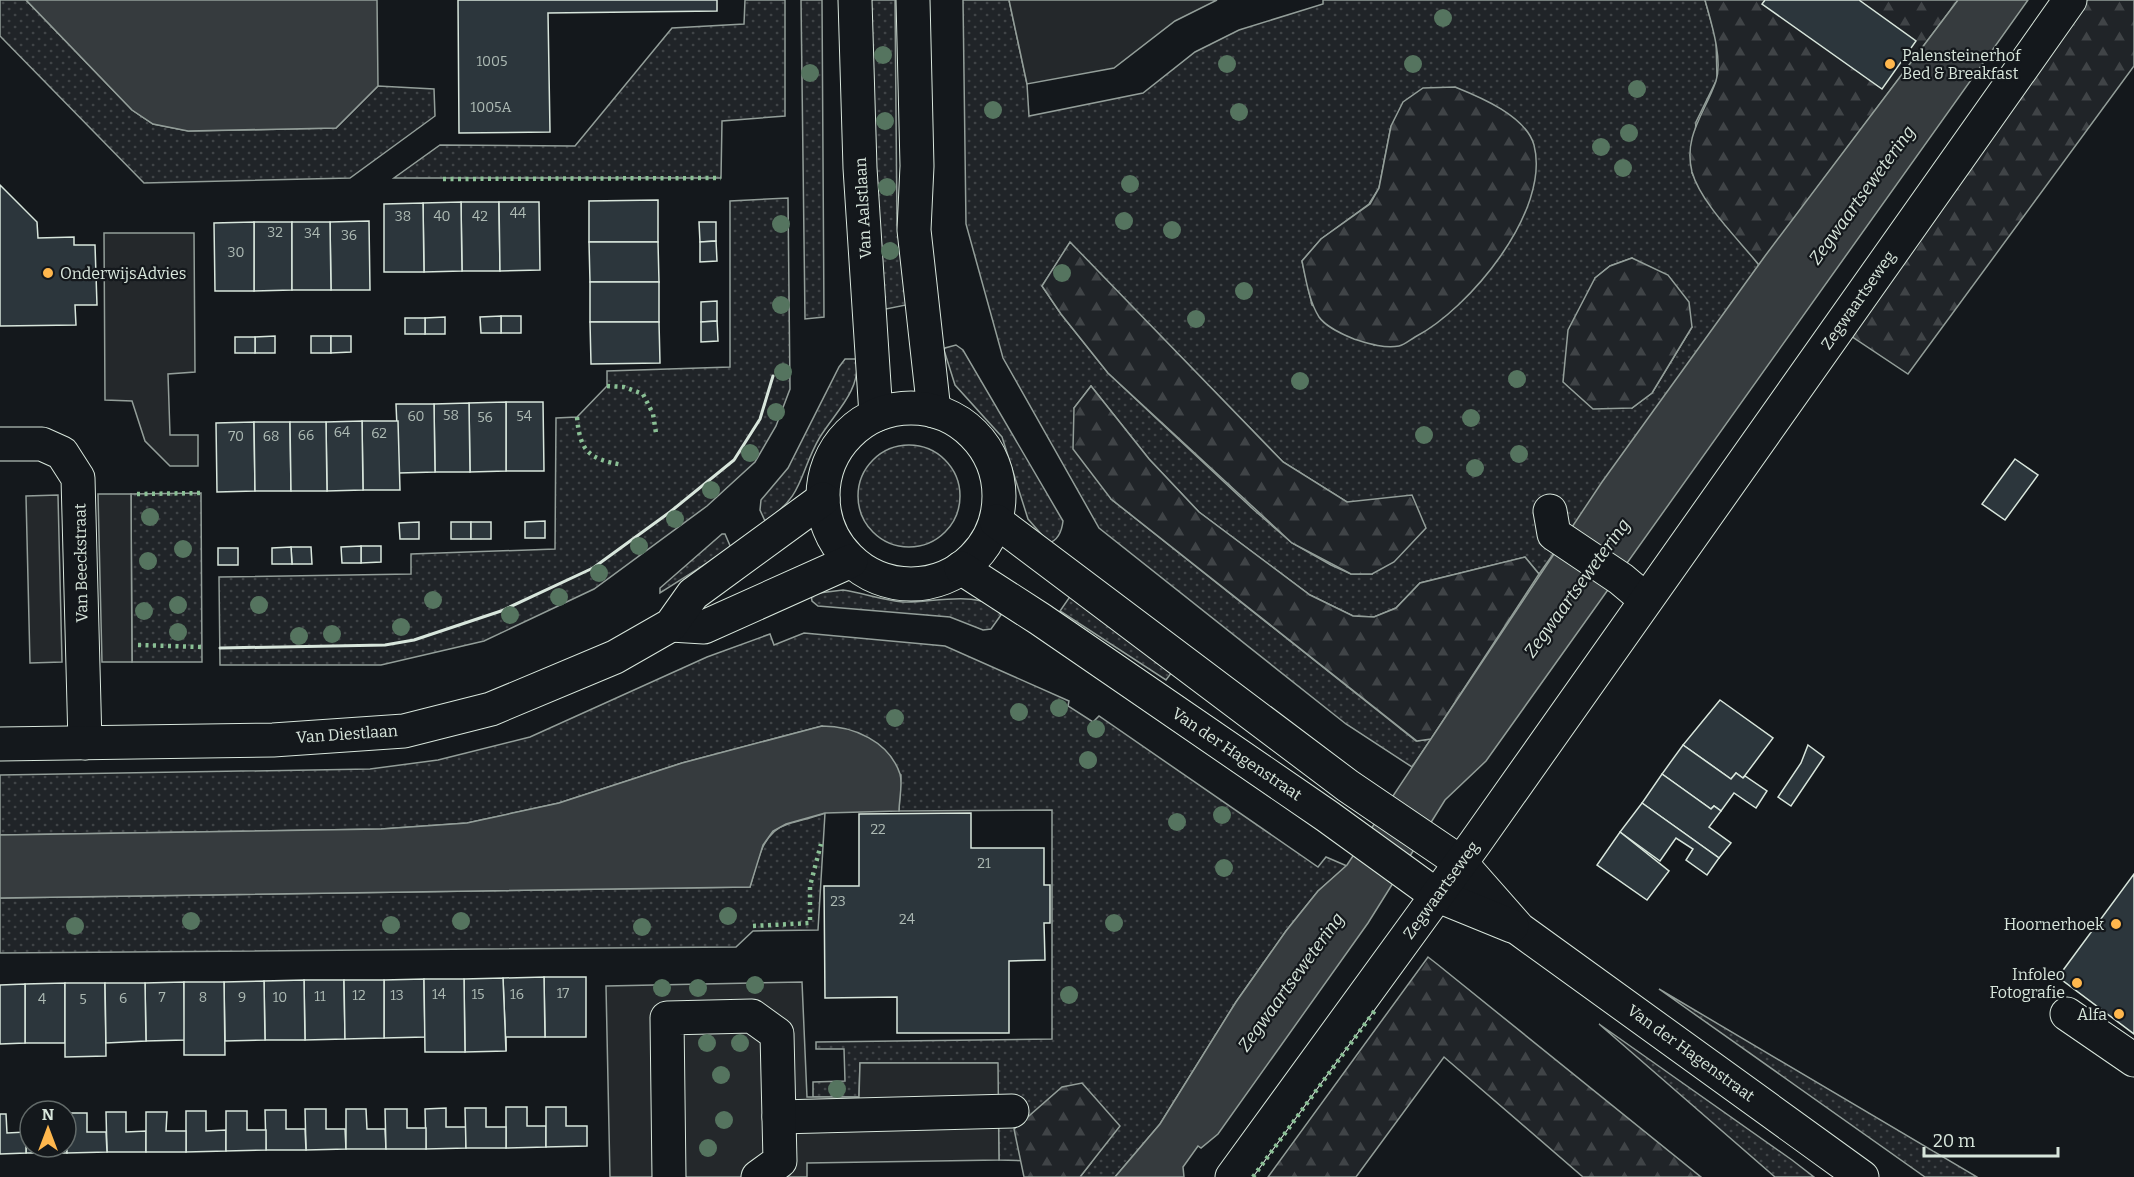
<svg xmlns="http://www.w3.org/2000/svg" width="2134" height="1177" viewBox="0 0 2134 1177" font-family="Bitter,serif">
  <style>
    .grass { fill: url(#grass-dots); stroke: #939e99; stroke-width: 1.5; fill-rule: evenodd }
    .forest { fill: url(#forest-firs); stroke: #939e99; stroke-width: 1.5 }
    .parking { fill: #24282b; stroke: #939e99; stroke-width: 1.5 }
    .water { fill: #363b3e; stroke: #939e99; stroke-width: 1.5 }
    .building { fill: #2c363c; stroke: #d8e6dc; stroke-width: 1.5 }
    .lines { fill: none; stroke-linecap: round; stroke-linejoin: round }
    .minor-casing { stroke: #d8e6dc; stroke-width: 35 }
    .minor { stroke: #14181c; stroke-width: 33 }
    .hedge { stroke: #8ac095; stroke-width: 4.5; stroke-dasharray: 3 4.5; stroke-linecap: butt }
    .wall { stroke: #d8e6dc; stroke-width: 3 }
    .tree { fill: #55745f }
    .poi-dot { fill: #ffb74d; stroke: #14181c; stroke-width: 2 }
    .labels { text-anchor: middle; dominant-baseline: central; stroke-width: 4.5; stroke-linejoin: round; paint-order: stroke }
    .number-label { font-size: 14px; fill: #adbab4 }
    .poi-label { font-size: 16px; fill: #d8e6dc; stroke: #14181c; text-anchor: end }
    .street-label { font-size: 16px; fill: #d8e6dc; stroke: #14181c }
    .water-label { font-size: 18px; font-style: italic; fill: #d8e6dc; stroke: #14181c }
  </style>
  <defs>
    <pattern id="grass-dots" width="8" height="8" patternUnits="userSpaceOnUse" patternTransform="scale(1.5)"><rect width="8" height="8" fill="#202428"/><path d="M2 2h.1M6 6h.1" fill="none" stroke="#404447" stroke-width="1.8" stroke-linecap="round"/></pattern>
    <pattern id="forest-firs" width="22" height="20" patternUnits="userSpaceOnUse" patternTransform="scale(1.5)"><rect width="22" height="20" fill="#202428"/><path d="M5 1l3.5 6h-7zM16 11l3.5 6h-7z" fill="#404447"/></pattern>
  </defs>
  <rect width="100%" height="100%" fill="#14181c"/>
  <g class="grass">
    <path d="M0 0H26L132 110 153 124 189 131 336 128 378 86 434 89 435 116 350 178 144 183 0 36Z"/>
    <path d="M745 0H785V116L722 121 721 178H394L440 145 575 146 672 28 744 24Z"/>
    <path d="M801 0H822L824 317 805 319Z"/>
    <path d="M871 0H895L897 224 906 305 886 309 884 307 875 197Z"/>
    <path d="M963 0H1009L1027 84 1029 116 1143 93 1195 52 1239 30 1323 4V0H1705L1716 39 1717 79 1696 122 1692 173 1703 194 1759 265 1539 574 1525 557 1420 583 1396 608 1374 617 1353 616 1310 595 1199 512 1149 459 1091 386 1074 408 1111 499 1416 741 1431 739 1412 767 1346 724 1099 528 1003 358 966 224ZM1391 126 1374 345 1312 305 1302 261 1321 239 1369 204 1379 188ZM1070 243 1283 462 1347 502 1372 574H1351L1331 565 1292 543 1254 510 1108 373 1061 314 1042 286ZM1632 258 1692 327 1652 393 1632 408 1595 278 1610 266Z"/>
    <path d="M788 198 790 389 776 426 755 462 707 506 594 589 484 641 381 665H220L219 577 411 574V554L555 549 556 418 577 417 607 386V371L730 367V201Z"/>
    <path d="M956 345 963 350 1063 521C1062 530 1058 540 1049 543L1028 519 1002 437 955 385 944 350 945 348Z"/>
    <path d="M845 359H857C860 392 836 411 820 437 799 472 805 496 765 521L760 510 761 500 788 468 839 367Z"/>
    <circle cx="909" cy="496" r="51"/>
    <path d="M201 493 202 662H132L131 494Z"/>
    <path d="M722 534H725L731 548 660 593V588Z"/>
    <path d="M843 590C863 593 882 600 903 602 929 604 984 587 1001 615L991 629 983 630 950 617 818 606 812 601 811 594Z"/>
    <path d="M1071 595 1172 672 1166 680 1060 611Z"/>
    <path d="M804 633 945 646 1069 701 1068 706 1093 722 1099 716 1318 867 1326 857 1347 866 1318 891 1286 931 1236 1002 1160 1124 1115 1177H1080L1091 1163 999 1160 997 1063H860L859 1097H813V1082L845 1081 844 1049H816V1042L1052 1039V810L899 811 901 775 822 726 682 763 559 803 467 823 381 829 0 835V775L370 769 438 760 530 737 707 657 770 634 774 645Z"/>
    <path d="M825 813 818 930 753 931 736 947 0 953V898L750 887C757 864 761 832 788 824 801 820 812 818 825 813Z"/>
    <path d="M1659 989 1977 1177H1925Z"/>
    <path d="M1599 1024 1792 1160 1814 1177H1775Z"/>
  </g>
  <g class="forest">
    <path d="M1705 0H1958L1759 265C1738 239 1701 203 1692 172 1683 136 1705 113 1716 81 1723 59 1711 22 1705 0Z"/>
    <path d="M2087 0H2134V66L1908 374 1848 334Z"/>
    <path d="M1455 87C1480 97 1526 116 1534 145 1551 211 1469 309 1415 337 1410 340 1404 345 1399 346 1384 349 1367 343 1354 339 1344 335 1325 326 1319 317 1309 301 1306 280 1302 261L1321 239 1370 204 1379 188 1391 126 1403 102 1423 88Z"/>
    <path d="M1070 242 1283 462 1347 502 1412 495 1426 528 1394 562 1372 574H1351L1292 543 1108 373 1061 314 1042 286Z"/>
    <path d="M1632 258 1668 275 1689 302 1692 327 1652 393 1632 408 1593 409 1563 382 1568 330 1595 278 1610 266Z"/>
    <path d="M1091 386 1149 459 1199 512 1310 595 1353 616 1374 617 1396 608 1420 583 1525 557 1539 574 1431 739 1417 741 1111 499 1073 449 1074 408Z"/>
    <path d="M1428 957 1437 964 1701 1177H1583L1444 1057 1356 1177H1268Z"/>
    <path d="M1082 1083 1120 1126 1080 1177H1024L1014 1129 1062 1087Z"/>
  </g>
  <g class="parking">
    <path d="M1009 0H1217L1175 21 1114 68 1027 84Z"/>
    <path d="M104 233H194L195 372 168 374 170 435H198V466H170L145 441 132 401 105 400Z"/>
    <path d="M98 494H131L132 662H102Z"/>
    <path d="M58 495 62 662 30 663 26 496Z"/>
    <path d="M802 982 807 1097H859L860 1063H998L999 1160 807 1163V1177H610L606 986Z"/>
  </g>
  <g class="water">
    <path d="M26 0H377L378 86 336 128 188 131 153 124 132 110Z"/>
    <path d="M1958 0H2028L1486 761 1445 800 1368 923 1218 1134 1201 1148 1198 1146 1183 1167 1184 1177H1115L1160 1124 1236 1002 1286 931 1318 891 1347 865 1602 482 1765 256Z"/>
    <path d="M822 726C853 726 889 741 900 774 903 784 899 800 899 811L825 813 786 824 773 831 763 845 750 887 0 898V835L381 829 467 823 559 803 682 763Z"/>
  </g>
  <g class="building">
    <path d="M458 0H717V11L548 13 550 132 459 133Z"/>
    <path d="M1765 0H1859L1916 41 1882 89 1762 4Z"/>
    <path d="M0 185 37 222 38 238 74 237V245H95L97 305H75L76 325 0 326Z"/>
    <path d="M658 200V242H589V201Z"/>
    <path d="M461 202H499L500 271H462Z"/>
    <path d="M461 202 462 271 424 272 423 203Z"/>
    <path d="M499 202H539L540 270 500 271Z"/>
    <path d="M423 203 424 272H384V204Z"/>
    <path d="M369 221 370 290H331L330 222Z"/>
    <path d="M254 222H292V290L254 291Z"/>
    <path d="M254 222V291H215L214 223Z"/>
    <path d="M292 222H330L331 290H292Z"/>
    <path d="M699 222H716V241L700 242Z"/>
    <path d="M716 241 717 261 700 262V242Z"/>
    <path d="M589 242H658L659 282H590Z"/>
    <rect x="590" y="282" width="69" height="40"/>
    <path d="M717 301V321L701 322V302Z"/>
    <rect x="501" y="316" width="20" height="17"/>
    <path d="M501 316V333H481L480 317Z"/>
    <path d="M445 317V334H425V318Z"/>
    <rect x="405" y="318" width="20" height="16"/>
    <path d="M717 321 718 341 701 342V322Z"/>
    <path d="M590 322H659L660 363 591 364Z"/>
    <path d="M275 336V353H255V337Z"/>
    <rect x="311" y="336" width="20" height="17"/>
    <path d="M331 336H351V352L331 353Z"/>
    <rect x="235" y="337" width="20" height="16"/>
    <path d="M506 402H543L544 471H506Z"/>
    <path d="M506 402V471L470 472 469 403Z"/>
    <path d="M469 403 470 472H435L434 404Z"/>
    <path d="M396 404H434L435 472 399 473Z"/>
    <path d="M362 421H398L400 490H363Z"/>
    <path d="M362 421 363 490 327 491 326 422Z"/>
    <path d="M254 422 255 491 217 492 216 423Z"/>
    <path d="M254 422H290L291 491H255Z"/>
    <path d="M290 422H326L327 491H291Z"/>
    <path d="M2015 459 2038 475 2005 520 1982 504Z"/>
    <path d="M545 521V538H525V522Z"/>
    <path d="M419 522V539H400L399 523Z"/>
    <rect x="451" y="522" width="20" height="17"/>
    <rect x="471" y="522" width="20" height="17"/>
    <path d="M361 546H381V562L361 563Z"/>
    <path d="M361 546V563H342L341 547Z"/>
    <path d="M291 547H311L312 564H292Z"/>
    <path d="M291 547 292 564H272V548Z"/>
    <rect x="218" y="548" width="20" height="17"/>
    <path d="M1720 700 1773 738 1743 778 1736 773 1731 779 1683 745Z"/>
    <path d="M1683 745 1731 779 1736 773 1743 778 1745 776 1767 791 1756 808 1734 793 1721 811 1714 806 1711 809 1662 774Z"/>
    <path d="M1808 745 1824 757 1791 806 1778 797 1801 763Z"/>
    <path d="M1662 774 1711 809 1714 806 1721 811 1709 827 1731 843 1719 858 1642 803Z"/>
    <path d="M1642 803 1719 858 1707 875 1686 860 1693 849 1676 838 1660 861 1620 832Z"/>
    <path d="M971 813V848H1044V885H1050V923H1044L1045 960 1009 961V1033H897V997L825 998 824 886H859V814Z"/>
    <path d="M1620 832 1669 871 1647 900 1597 865Z"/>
    <path d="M2134 874V1034L2062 980 2061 973Z"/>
    <path d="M544 977H586V1037H545Z"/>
    <path d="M544 977 545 1037H506V1051L503 978Z"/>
    <path d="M503 978 506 1051 465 1052 464 979Z"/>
    <path d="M424 979 425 1037 384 1038V980Z"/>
    <path d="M424 979H464L465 1052H425Z"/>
    <path d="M304 980H344L345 1039 305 1040Z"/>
    <path d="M304 980 305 1040H265L264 981Z"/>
    <path d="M344 980H384V1038L345 1039Z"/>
    <path d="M264 981 265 1040 225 1041 224 982Z"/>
    <path d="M184 982 185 1040 146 1041 145 983Z"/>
    <path d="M184 982H224L225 1055H184Z"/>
    <path d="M65 983V1043H25V984Z"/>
    <path d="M65 983H105L106 1056 65 1057Z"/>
    <path d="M105 983H145L146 1041 106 1043Z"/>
    <path d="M25 984V1043L0 1044V985Z"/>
    <path d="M506 1107H527V1126H546V1147L506 1148Z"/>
    <path d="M546 1107H566V1126H587V1146L546 1147Z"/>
    <path d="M446 1108V1127H466V1148L426 1149 425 1109Z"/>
    <path d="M465 1108H486V1127H506V1148H466Z"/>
    <path d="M305 1109H326V1129H345L346 1149 306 1150Z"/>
    <path d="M346 1109H366L367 1129H385L386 1149H346Z"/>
    <path d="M385 1109H407V1128H426V1149H386Z"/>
    <path d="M265 1110H286V1129H305L306 1150H266Z"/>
    <path d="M186 1111H206V1131L226 1130V1151L186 1152Z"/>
    <path d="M226 1111H247V1130H266V1150L226 1151Z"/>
    <path d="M106 1112H126V1132L146 1131V1152H107Z"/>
    <path d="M146 1112H167L166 1131H186V1152H146Z"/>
    <path d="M26 1113H30V1147H66V1132L67 1153H26Z"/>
    <path d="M66 1113H87V1132H106L107 1152 67 1153Z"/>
    <path d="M0 1114H6L7 1133 26 1132V1153L0 1154Z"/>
  </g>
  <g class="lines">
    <defs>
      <g id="minor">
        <path d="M855 0 860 168 876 415"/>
        <path d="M913 0 917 166 914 230 934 411"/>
        <circle cx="911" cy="496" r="88"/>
        <path d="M0 444H42L62 453 78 478 85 743"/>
        <path d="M1550 511 1554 534 1621 579 1646 600"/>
        <path d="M996 521 1348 786 1460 862 1519 929 1862 1177"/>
        <path d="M961 568 1040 619 1327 816 1436 895 1512 926"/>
        <path d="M671 625 704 627 851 561"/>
        <path d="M0 744 273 740 404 731 491 709 615 657 671 625 693 594 823 499"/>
        <path d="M2067 1014 2134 1060"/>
        <path d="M779 1117 1012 1111"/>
        <path d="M669 1177 667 1018 752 1016 777 1034 780 1161 758 1177"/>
        <path d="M1232 1177 1475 843 2070 0"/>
      </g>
    </defs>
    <use href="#minor" class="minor-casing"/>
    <use href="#minor" class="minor"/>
    <g class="hedge">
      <path d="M443 179 721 178"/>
      <path d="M607 386 624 387 643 394 653 414 656 433"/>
      <path d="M577 417C580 452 589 459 623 465"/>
      <path d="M137 494 201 493"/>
      <path d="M138 645 202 647"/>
      <path d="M753 926 810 923V886L821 844"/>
      <path d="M1253 1177 1376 1009"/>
    </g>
    <path class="wall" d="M220 648 385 645 414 640 501 611 593 568 670 512 734 460 760 419 773 376"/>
  </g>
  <g class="tree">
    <circle cx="1443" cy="18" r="9"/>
    <circle cx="883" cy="55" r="9"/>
    <circle cx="1227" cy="64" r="9"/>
    <circle cx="1413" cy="64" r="9"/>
    <circle cx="810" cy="73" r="9"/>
    <circle cx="1637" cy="89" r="9"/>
    <circle cx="993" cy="110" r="9"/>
    <circle cx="1239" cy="112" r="9"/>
    <circle cx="885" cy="121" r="9"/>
    <circle cx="1629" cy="133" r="9"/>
    <circle cx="1601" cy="147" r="9"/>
    <circle cx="1623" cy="168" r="9"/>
    <circle cx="1130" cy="184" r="9"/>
    <circle cx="887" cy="187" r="9"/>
    <circle cx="1124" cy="221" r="9"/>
    <circle cx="781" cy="224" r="9"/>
    <circle cx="1172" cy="230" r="9"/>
    <circle cx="890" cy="251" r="9"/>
    <circle cx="1062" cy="273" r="9"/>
    <circle cx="1244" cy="291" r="9"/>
    <circle cx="781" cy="305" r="9"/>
    <circle cx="1196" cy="319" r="9"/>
    <circle cx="783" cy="372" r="9"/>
    <circle cx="1517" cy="379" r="9"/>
    <circle cx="1300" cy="381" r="9"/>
    <circle cx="776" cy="412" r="9"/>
    <circle cx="1471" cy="418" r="9"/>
    <circle cx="1424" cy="435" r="9"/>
    <circle cx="750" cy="453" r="9"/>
    <circle cx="1519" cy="454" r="9"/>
    <circle cx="1475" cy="468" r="9"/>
    <circle cx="711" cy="490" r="9"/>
    <circle cx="150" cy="517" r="9"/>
    <circle cx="675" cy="519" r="9"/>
    <circle cx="639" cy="546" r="9"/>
    <circle cx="183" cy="549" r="9"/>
    <circle cx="148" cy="561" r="9"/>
    <circle cx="599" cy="573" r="9"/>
    <circle cx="559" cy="597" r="9"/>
    <circle cx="433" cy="600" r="9"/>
    <circle cx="178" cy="605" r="9"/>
    <circle cx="259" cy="605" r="9"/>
    <circle cx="144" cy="611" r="9"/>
    <circle cx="510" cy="615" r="9"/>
    <circle cx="401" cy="627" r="9"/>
    <circle cx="178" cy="632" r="9"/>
    <circle cx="332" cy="634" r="9"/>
    <circle cx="299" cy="636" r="9"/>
    <circle cx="1059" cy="708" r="9"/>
    <circle cx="1019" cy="712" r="9"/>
    <circle cx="895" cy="718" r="9"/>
    <circle cx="1096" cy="729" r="9"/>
    <circle cx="1088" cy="760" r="9"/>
    <circle cx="1222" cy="815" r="9"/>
    <circle cx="1177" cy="822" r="9"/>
    <circle cx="1224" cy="868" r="9"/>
    <circle cx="728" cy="916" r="9"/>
    <circle cx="191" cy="921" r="9"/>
    <circle cx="461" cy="921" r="9"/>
    <circle cx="1114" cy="923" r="9"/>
    <circle cx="391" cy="925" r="9"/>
    <circle cx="75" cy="926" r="9"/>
    <circle cx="642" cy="927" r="9"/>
    <circle cx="755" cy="985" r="9"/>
    <circle cx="662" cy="988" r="9"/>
    <circle cx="698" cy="988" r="9"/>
    <circle cx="1069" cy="995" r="9"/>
    <circle cx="707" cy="1043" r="9"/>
    <circle cx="740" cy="1043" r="9"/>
    <circle cx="721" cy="1075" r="9"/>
    <circle cx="837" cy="1089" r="9"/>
    <circle cx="724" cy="1120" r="9"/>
    <circle cx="708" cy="1148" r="9"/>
  </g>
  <g class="poi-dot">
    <circle cx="1890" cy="64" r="6"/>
    <circle cx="48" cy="273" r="6"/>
    <circle cx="2116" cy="924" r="6"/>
    <circle cx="2077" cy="983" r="6"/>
    <circle cx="2119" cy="1014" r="6"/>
  </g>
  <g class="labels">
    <g class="number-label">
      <text x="492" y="61">1005</text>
      <text x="491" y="107">1005A</text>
      <text x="518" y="213">44</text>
      <text x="403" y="216">38</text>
      <text x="442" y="216">40</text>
      <text x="480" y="216">42</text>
      <text x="275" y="232">32</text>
      <text x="312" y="233">34</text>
      <text x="349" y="235">36</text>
      <text x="236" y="252">30</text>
      <text x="451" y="415">58</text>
      <text x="416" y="416">60</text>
      <text x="524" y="416">54</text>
      <text x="485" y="417">56</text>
      <text x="342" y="432">64</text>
      <text x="379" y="433">62</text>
      <text x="306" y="435">66</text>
      <text x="236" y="436">70</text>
      <text x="271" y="436">68</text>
      <text x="878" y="829">22</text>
      <text x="984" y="863">21</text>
      <text x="838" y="901">23</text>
      <text x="907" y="919">24</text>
      <text x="563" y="993">17</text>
      <text x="439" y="994">14</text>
      <text x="478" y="994">15</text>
      <text x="517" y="994">16</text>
      <text x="359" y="995">12</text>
      <text x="397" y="995">13</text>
      <text x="320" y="996">11</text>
      <text x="162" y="997">7</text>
      <text x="203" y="997">8</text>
      <text x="242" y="997">9</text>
      <text x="280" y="997">10</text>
      <text x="123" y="998">6</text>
      <text x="42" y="999">4</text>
      <text x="83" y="999">5</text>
    </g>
    <g class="poi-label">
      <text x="1902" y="55" text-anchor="start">Palensteinerhof<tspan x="1902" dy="18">Bed &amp; Breakfast</tspan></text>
      <text x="60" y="273" text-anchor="start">OnderwijsAdvies</text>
      <text x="2104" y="924">Hoornerhoek</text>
      <text x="2065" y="974">Infoleo<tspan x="2065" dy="18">Fotografie</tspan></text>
      <text x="2107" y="1014">Alfa</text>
    </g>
    <g class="street-label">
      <text transform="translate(863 208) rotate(-93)">Van Aalstlaan</text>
      <text transform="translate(1858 300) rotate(-55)">Zegwaartseweg</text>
      <text transform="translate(81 563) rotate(-91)">Van Beeckstraat</text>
      <text transform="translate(347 734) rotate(-4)">Van Diestlaan</text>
      <text transform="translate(1237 754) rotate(34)">Van der Hagenstraat</text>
      <text transform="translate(1441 890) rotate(-54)">Zegwaartseweg</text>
      <text transform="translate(1691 1053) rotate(36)">Van der Hagenstraat</text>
    </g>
    <g class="water-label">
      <text transform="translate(1862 195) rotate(-54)">Zegwaartsewetering</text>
      <text transform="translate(1577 588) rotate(-54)">Zegwaartsewetering</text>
      <text transform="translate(1291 982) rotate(-54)">Zegwaartsewetering</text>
    </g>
  </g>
  <g transform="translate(48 1129)"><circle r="28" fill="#14181c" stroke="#626a69" stroke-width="1.5"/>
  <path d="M0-4.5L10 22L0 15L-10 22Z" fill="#ffb74d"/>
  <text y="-9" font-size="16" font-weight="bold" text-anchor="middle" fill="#d8e6dc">N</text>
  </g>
  <path d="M1924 1147v9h134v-9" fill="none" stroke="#d8e6dc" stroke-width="3"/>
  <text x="1933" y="1147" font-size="18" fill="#d8e6dc" stroke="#14181c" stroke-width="4.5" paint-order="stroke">20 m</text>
</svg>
